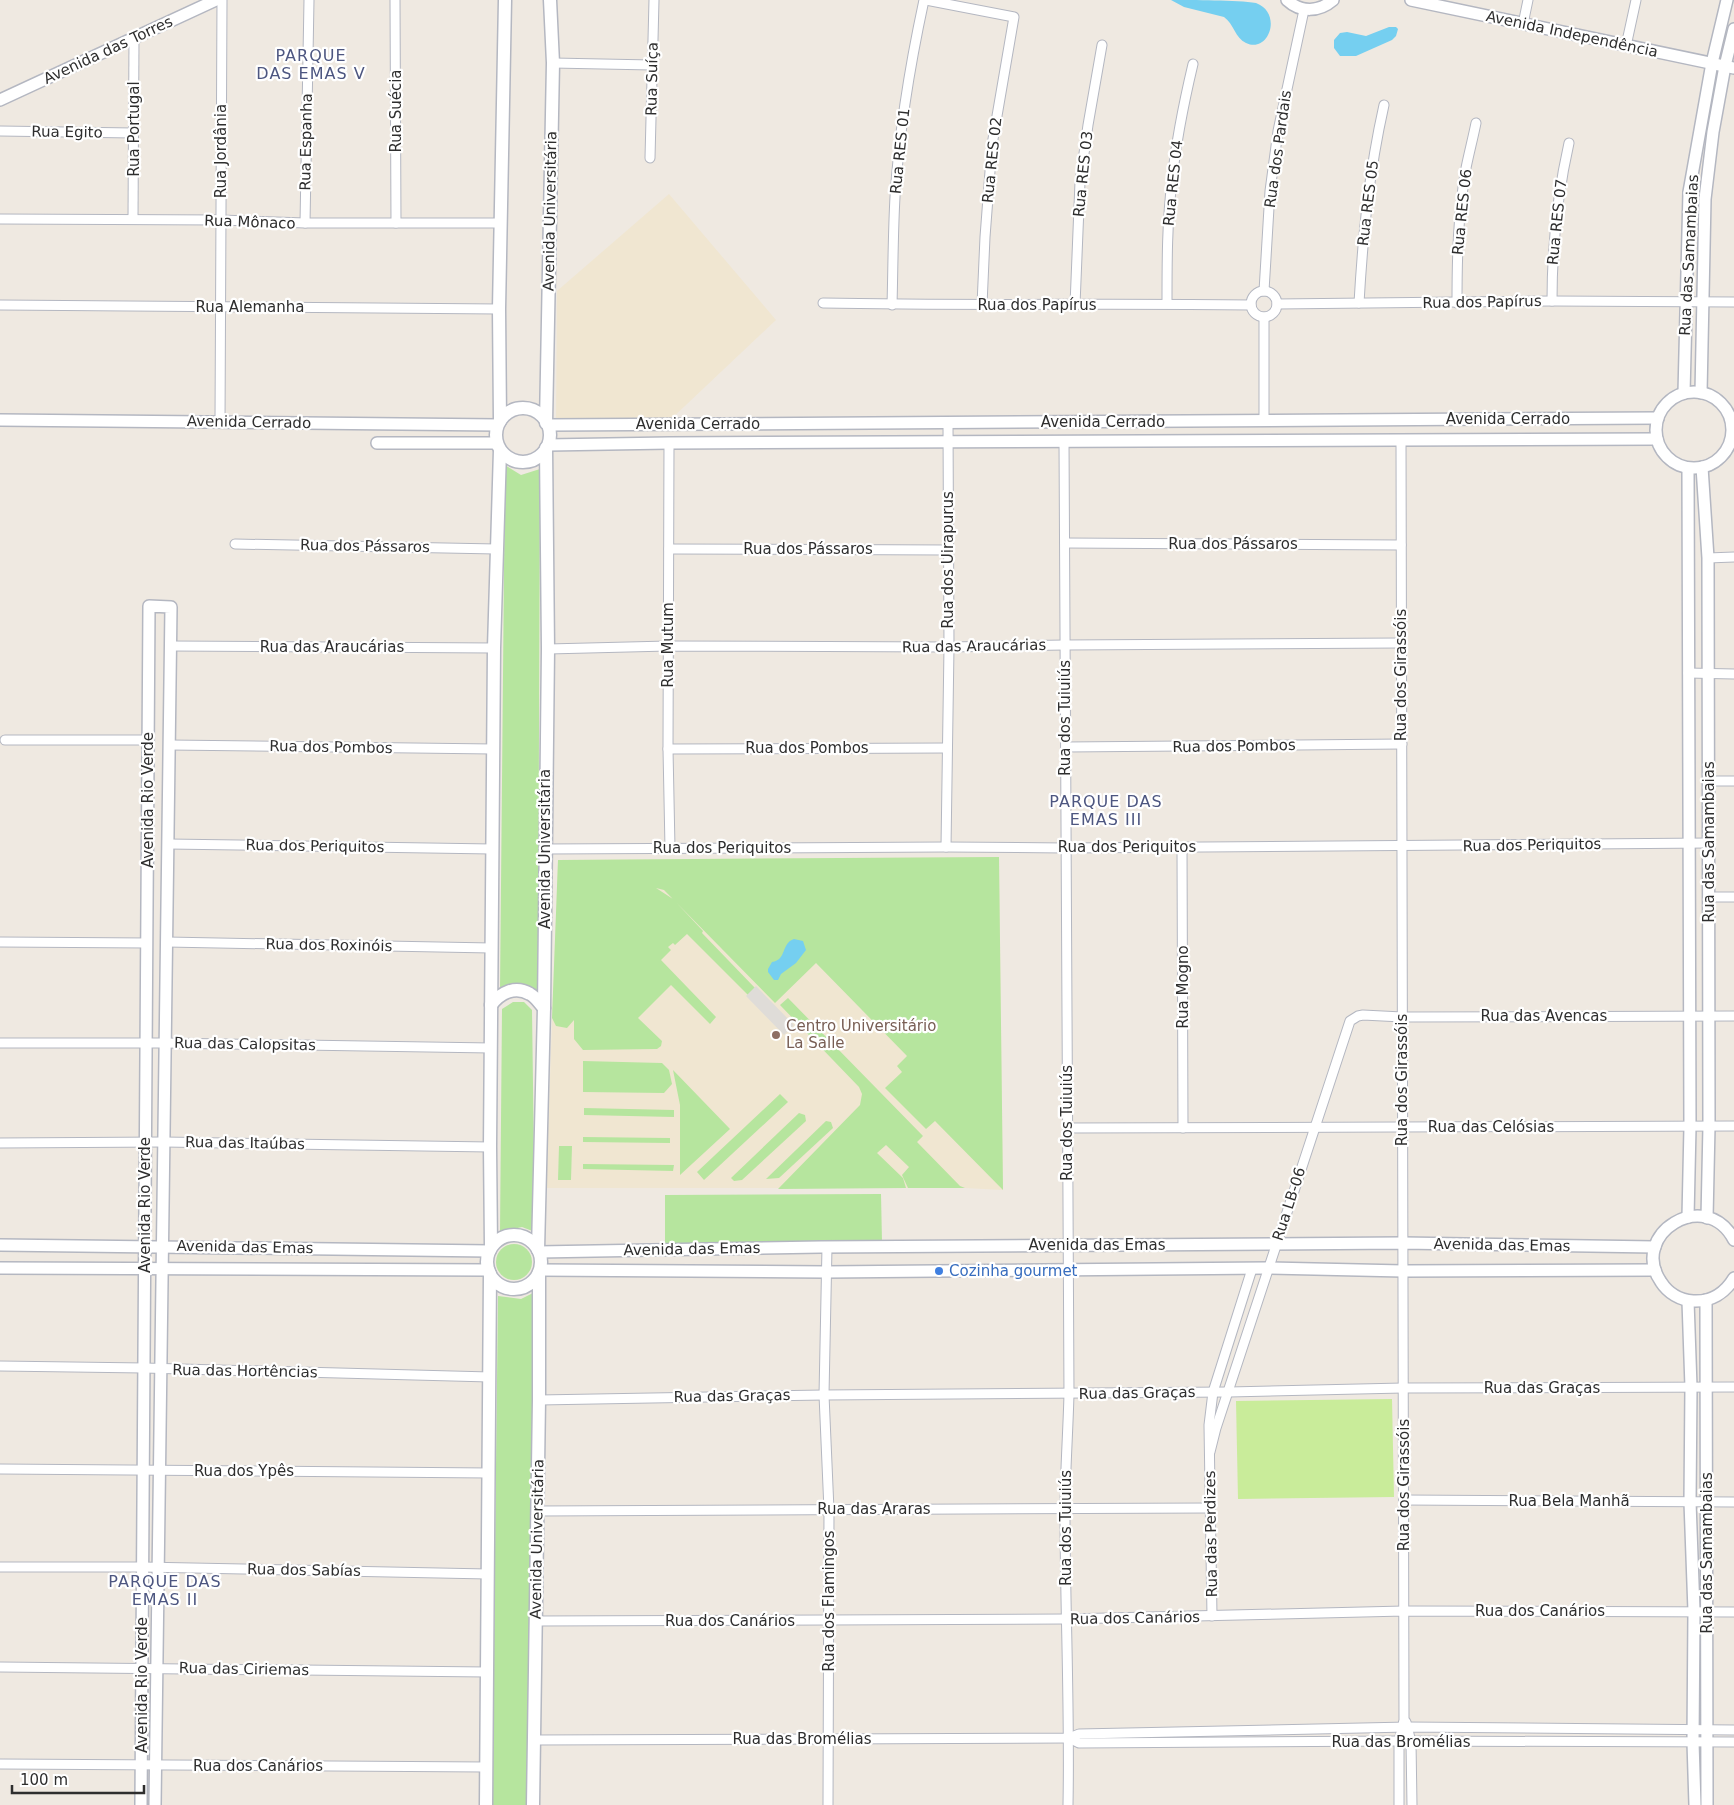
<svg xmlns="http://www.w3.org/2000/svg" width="1734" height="1805" viewBox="0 0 1734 1805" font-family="'DejaVu Sans',sans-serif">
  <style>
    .education { fill: #f0e6d1 }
    .green { fill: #b6e59e }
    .pitch { fill: #c9ec9a }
    .plaza { fill: #dfdcd8 }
    .water { fill: #75cff0 }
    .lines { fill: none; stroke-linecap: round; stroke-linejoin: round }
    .minor-casing { stroke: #b4b7c1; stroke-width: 11 }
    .tertiary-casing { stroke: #b4b7c1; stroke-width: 14 }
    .secondary-casing { stroke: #b4b7c1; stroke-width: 15 }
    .minor { stroke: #fff; stroke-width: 9 }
    .tertiary { stroke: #fff; stroke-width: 11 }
    .secondary { stroke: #fff; stroke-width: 12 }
    .education-dot { fill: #8d6e63; stroke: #fff; stroke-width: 2 }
    .shop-dot { fill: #3f7fe0; stroke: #fff; stroke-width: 2 }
    .labels { text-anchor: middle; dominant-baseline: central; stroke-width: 4.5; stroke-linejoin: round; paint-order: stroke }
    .street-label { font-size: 15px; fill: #2e2e2e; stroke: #fff }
    .education-label { font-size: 15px; fill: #785e54; stroke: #fff; text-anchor: start }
    .shop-label { font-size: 15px; fill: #366cbe; stroke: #fff; text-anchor: start }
    .neighbourhood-label { font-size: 16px; letter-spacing: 1px; fill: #4d5680; stroke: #fff }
  </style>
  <rect width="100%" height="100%" fill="#efe9e1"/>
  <g class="education">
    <path d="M669 194 776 320 668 422H556L557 291Z"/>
    <path d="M999 857 1003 1190 965 1188H546L558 860Z"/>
  </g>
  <g class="green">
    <path d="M505 465 521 475 540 469 538 995 500 991Z"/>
    <path d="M999 857 1003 1190 935 1121 926 1129 885 1088 902 1072 897 1066 907 1056 816 963 775 1003 664 890 656 888 673 899 703 931 702 933 755 988 748 995 687 934 675 945 673 943 668 947 671 950 661 960 716 1017 710 1024 671 985 638 1018 662 1041 661 1046 657 1049 583 1050 574 1039V1020L567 1028 556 1026 552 1018 558 860Z"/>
    <path d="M788 998 923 1136 917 1142 960 1186 965 1188H908L902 1175 909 1167 886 1145 877 1153 903 1178 906 1188 778 1189 860 1105 862 1094 859 1087 780 1005Z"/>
    <path d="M513 1002H524L532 1010 535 1232 522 1227 500 1232 502 1009Z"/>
    <path d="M583 1061 662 1063 669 1070 672 1084 664 1093 583 1092Z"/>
    <path d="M673 1070 730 1129 680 1175V1105Z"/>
    <path d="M780 1094 788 1102 704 1180 697 1172Z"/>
    <path d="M584 1108 674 1110V1117L584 1115Z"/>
    <path d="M799 1113 805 1115 806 1121 742 1180 734 1181 731 1178Z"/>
    <path d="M826 1121 831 1122 833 1128 779 1178 766 1179Z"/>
    <path d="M583 1137 670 1138V1143L583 1142Z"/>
    <path d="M559 1146H572L571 1180H558Z"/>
    <path d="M583 1164 674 1165 673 1171 583 1169Z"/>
    <path d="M881 1194 882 1242 665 1244V1195Z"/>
    <circle cx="514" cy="1262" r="18"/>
    <path d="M533 1293 529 1805H492L498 1296 521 1299Z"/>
  </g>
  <path class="pitch" d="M1392 1399 1394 1497 1238 1499 1236 1401Z"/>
  <path class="plaza" d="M756 986 794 1025 784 1035 746 996Z"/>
  <g class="water">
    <path d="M1171 0C1193 0 1237 0 1256 3 1283 13 1269 54 1246 43 1235 38 1234 24 1224 17L1184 7Z"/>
    <path d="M1389 27H1396L1398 29 1396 36 1392 40 1356 56H1340L1334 48V40L1340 33 1347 32 1366 36Z"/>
    <path d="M794 939 803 941 806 950 796 963 781 974 778 980H774L768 972V969L772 962C787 960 781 943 794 939Z"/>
  </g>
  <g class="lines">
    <defs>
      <g id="minor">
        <path d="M395 0 396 223"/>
        <path d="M926 0 1014 17 992 145 985 237 982 305"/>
        <path d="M1523 24 1528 0"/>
        <path d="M1626 46 1636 0"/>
        <path d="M553 63 652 65"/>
        <path d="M0 131 133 133"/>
        <path d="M650 158 654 0"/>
        <path d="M0 219 221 220 305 223H500"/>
        <path d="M133 219 134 38"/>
        <path d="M305 223 309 0"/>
        <path d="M1264 291 1270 191 1278 131 1304 10"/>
        <circle cx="1264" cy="304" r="13"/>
        <path d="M1552 301C1552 247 1557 196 1569 143"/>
        <path d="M823 303C966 306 1108 303 1251 305"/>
        <path d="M1167 303C1167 262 1167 222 1172 181 1176 141 1184 102 1193 64"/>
        <path d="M1359 303C1363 234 1369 172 1384 105"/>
        <path d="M1457 303C1457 258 1458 213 1466 168 1469 153 1473 138 1476 123"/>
        <path d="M1277 304 1552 301 1734 302"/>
        <path d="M0 305 499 309"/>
        <path d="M892 305C893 269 893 233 895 197 899 131 910 65 924 0"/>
        <path d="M1075 305 1080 182 1088 125 1102 45"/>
        <path d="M1264 421V317"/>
        <path d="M220 422 222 0"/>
        <path d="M1064 441 1069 1394C1068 1433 1065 1472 1065 1512 1065 1610 1070 1707 1068 1805"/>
        <path d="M669 443 668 749 670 848"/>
        <path d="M1065 543 1401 545"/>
        <path d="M235 544 496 549"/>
        <path d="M669 549 948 550"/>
        <path d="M1708 558 1734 557"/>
        <path d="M171 646 494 648"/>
        <path d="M548 649 668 646 949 647 1065 645 1401 643"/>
        <path d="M1688 673 1734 674"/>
        <path d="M5 740H148"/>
        <path d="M169 745 493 749"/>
        <path d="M1066 747 1402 744"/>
        <path d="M668 749 947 748"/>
        <path d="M1709 781H1734"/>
        <path d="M168 844 492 849"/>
        <path d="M946 847 949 647 948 423"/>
        <path d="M1182 847 1183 1128"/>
        <path d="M544 849 946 847 1065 848 1709 843"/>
        <path d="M1709 897H1734"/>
        <path d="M0 942 147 943"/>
        <path d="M167 942 491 948"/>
        <path d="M0 1043H165L491 1048"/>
        <path d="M1068 1128 1734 1126"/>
        <path d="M0 1143 164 1142 490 1147"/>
        <path d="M827 1247 824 1395 829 1510 828 1805"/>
        <path d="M0 1366 144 1368 490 1377"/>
        <path d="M539 1400 824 1395 1229 1392 1403 1388 1734 1387"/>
        <path d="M1210 1452 1216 1428 1350 1021 1358 1016 1363 1015 1402 1017 1734 1016"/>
        <path d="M0 1469 489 1473"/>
        <path d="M1404 1500 1734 1502"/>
        <path d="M538 1511 1210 1508"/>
        <path d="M0 1567H142L488 1574"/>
        <path d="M1212 1616 1209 1425 1213 1392 1252 1269"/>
        <path d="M536 1621 1066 1619 1404 1611 1734 1612"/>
        <path d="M0 1667 487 1672"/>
        <path d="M1406 1722 1411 1742 1412 1805"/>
        <path d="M1069 1738 1079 1743 1399 1741 1734 1742"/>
        <path d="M534 1740 1069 1738 1079 1734 1408 1727 1734 1730"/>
        <path d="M0 1764 486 1767"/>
        <path d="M1399 1805V1741L1404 1720 1401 440"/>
      </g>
      <g id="tertiary">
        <path d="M1287 0C1301 13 1319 12 1333 0"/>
        <path d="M1411 0 1734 68"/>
        <path d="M0 100 216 0"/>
        <circle cx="1694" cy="430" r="38"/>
        <path d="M1684 393 1689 192 1712 63 1727 0"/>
        <path d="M1701 393 1705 199 1713 132 1725 66 1734 29"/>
        <path d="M0 420 498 425"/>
        <path d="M548 425 1658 418"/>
        <path d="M377 443H497"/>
        <path d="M548 445 669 443 1657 439"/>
        <path d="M1702 467 1708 558 1709 1126 1707 1218"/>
        <path d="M1688 1217 1690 1127 1688 468"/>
        <path d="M1734 1240C1706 1186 1628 1234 1661 1282 1668 1293 1680 1300 1693 1301 1711 1302 1725 1293 1734 1278"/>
        <path d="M0 1245 490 1251"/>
        <path d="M539 1252 821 1247 1403 1243 1655 1247"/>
        <path d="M0 1268 489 1270"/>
        <path d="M540 1270 826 1272 1267 1268 1403 1271 1655 1270"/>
        <path d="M1706 1300 1707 1805"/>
        <path d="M1688 1301 1691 1387 1690 1502 1694 1611 1693 1742 1695 1805"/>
        <path d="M141 1805 149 606 171 607 155 1805"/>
      </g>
      <g id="secondary">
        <circle cx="523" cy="435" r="27"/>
        <path d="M500 421 499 309 505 0"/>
        <path d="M546 423 553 63 550 0"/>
        <path d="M491 1005C500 993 515 985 530 994 536 997 540 1004 544 1008"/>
        <circle cx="514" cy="1262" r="27"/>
        <path d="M491 1247 490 1147 494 648 500 450"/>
        <path d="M538 1250 544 1008 548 649 546 448"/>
        <path d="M486 1805 490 1274"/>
        <path d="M533 1805 539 1400V1273"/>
      </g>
    </defs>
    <use href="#minor" class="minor-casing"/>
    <use href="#tertiary" class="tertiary-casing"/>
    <use href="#secondary" class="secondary-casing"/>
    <use href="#minor" class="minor"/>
    <use href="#tertiary" class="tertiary"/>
    <use href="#secondary" class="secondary"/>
  </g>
  <circle class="education-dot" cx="776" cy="1035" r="5"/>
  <circle class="shop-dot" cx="939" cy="1271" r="5"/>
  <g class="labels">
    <g class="street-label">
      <text transform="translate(1572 34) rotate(12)">Avenida Independência</text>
      <text transform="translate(108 50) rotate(-25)">Avenida das Torres</text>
      <text transform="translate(652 79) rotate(-89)">Rua Suíça</text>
      <text transform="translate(396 111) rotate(-90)">Rua Suécia</text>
      <text transform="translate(134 129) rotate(-90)">Rua Portugal</text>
      <text transform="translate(67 132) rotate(1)">Rua Egito</text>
      <text transform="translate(306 142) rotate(-89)">Rua Espanha</text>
      <text transform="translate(1278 149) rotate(-82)">Rua dos Pardais</text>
      <text transform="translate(221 151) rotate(-90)">Rua Jordânia</text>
      <text transform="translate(900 151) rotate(-84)">Rua RES 01</text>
      <text transform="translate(992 160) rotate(-84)">Rua RES 02</text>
      <text transform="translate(1083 174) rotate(-84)">Rua RES 03</text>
      <text transform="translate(1173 183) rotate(-84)">Rua RES 04</text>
      <text transform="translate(1368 203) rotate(-83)">Rua RES 05</text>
      <text transform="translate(550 211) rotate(-89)">Avenida Universitária</text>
      <text transform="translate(1462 212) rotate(-84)">Rua RES 06</text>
      <text transform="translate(250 222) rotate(2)">Rua Mônaco</text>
      <text transform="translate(1557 222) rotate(-84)">Rua RES 07</text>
      <text transform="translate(1689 255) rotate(-87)">Rua das Samambaias</text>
      <text transform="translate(1482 302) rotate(-1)">Rua dos Papírus</text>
      <text x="1037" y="305">Rua dos Papírus</text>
      <text x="250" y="307">Rua Alemanha</text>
      <text x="1508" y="419">Avenida Cerrado</text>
      <text transform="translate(249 422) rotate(1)">Avenida Cerrado</text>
      <text x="1103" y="422">Avenida Cerrado</text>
      <text x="698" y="424">Avenida Cerrado</text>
      <text x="1233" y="544">Rua dos Pássaros</text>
      <text transform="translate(365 546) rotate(1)">Rua dos Pássaros</text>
      <text x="808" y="549">Rua dos Pássaros</text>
      <text transform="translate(948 560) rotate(-90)">Rua dos Uirapurus</text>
      <text transform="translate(668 645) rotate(-90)">Rua Mutum</text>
      <text transform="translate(974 646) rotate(-1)">Rua das Araucárias</text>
      <text x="332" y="647">Rua das Araucárias</text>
      <text transform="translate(1401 675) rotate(-90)">Rua dos Girassóis</text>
      <text transform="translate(1065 718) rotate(-90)">Rua dos Tuiuiús</text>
      <text transform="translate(1234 746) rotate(-1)">Rua dos Pombos</text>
      <text transform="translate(331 747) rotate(1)">Rua dos Pombos</text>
      <text x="807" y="748">Rua dos Pombos</text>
      <text transform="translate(148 800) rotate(-90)">Avenida Rio Verde</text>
      <text transform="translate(1709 842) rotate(-90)">Rua das Samambaias</text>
      <text transform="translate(1532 845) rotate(-1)">Rua dos Periquitos</text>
      <text transform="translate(315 846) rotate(1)">Rua dos Periquitos</text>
      <text x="1127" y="847">Rua dos Periquitos</text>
      <text x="722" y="848">Rua dos Periquitos</text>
      <text transform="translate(545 849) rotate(-90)">Avenida Universitária</text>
      <text transform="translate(329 945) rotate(1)">Rua dos Roxinóis</text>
      <text transform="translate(1183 987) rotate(-90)">Rua Mogno</text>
      <text x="1544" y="1016">Rua das Avencas</text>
      <text transform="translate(245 1044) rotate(1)">Rua das Calopsitas</text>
      <text transform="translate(1402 1080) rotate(-90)">Rua dos Girassóis</text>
      <text transform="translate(1067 1123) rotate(-90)">Rua dos Tuiuiús</text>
      <text x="1491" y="1127">Rua das Celósias</text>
      <text transform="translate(245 1143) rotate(1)">Rua das Itaúbas</text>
      <text transform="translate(1289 1204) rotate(-72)">Rua LB-06</text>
      <text transform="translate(145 1205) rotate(-90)">Avenida Rio Verde</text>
      <text x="1097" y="1245">Avenida das Emas</text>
      <text transform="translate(1502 1245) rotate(1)">Avenida das Emas</text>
      <text transform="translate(245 1247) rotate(1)">Avenida das Emas</text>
      <text transform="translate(692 1249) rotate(-1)">Avenida das Emas</text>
      <text transform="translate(245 1371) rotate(1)">Rua das Hortências</text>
      <text x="1542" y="1388">Rua das Graças</text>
      <text transform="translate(1137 1393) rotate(-1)">Rua das Graças</text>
      <text transform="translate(732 1396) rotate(-1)">Rua das Graças</text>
      <text x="244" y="1471">Rua dos Ypês</text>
      <text transform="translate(1404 1485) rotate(-90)">Rua dos Girassóis</text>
      <text x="1569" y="1501">Rua Bela Manhã</text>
      <text x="874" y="1509">Rua das Araras</text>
      <text transform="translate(1066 1528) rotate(-90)">Rua dos Tuiuiús</text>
      <text transform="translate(1211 1534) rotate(-91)">Rua das Perdizes</text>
      <text transform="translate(537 1539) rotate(-89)">Avenida Universitária</text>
      <text transform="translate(1707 1553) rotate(-90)">Rua das Samambaias</text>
      <text transform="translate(304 1570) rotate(1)">Rua dos Sabías</text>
      <text transform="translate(829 1601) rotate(-90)">Rua dos Flamingos</text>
      <text x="1540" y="1611">Rua dos Canários</text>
      <text transform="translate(1135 1618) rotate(-1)">Rua dos Canários</text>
      <text x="730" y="1621">Rua dos Canários</text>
      <text transform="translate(244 1669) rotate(1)">Rua das Ciriemas</text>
      <text transform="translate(142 1685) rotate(-90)">Avenida Rio Verde</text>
      <text x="802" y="1739">Rua das Bromélias</text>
      <text x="1401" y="1742">Rua das Bromélias</text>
      <text x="258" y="1766">Rua dos Canários</text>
    </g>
    <g class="education-label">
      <text x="786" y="1026">Centro Universitário<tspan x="786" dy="17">La Salle</tspan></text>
    </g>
    <g class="shop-label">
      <text x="949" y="1271">Cozinha gourmet</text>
    </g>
    <g class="neighbourhood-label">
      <text x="311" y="55">PARQUE<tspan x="311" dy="18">DAS EMAS V</tspan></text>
      <text x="1106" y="801">PARQUE DAS<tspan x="1106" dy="18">EMAS III</tspan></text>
      <text x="165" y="1581">PARQUE DAS<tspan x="165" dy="18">EMAS II</tspan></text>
    </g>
  </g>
  <path d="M12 1785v8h132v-8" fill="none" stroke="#2e2e2e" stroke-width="2.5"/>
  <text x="20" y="1785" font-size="15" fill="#2e2e2e" stroke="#ffffff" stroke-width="4" paint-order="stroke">100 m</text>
</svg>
